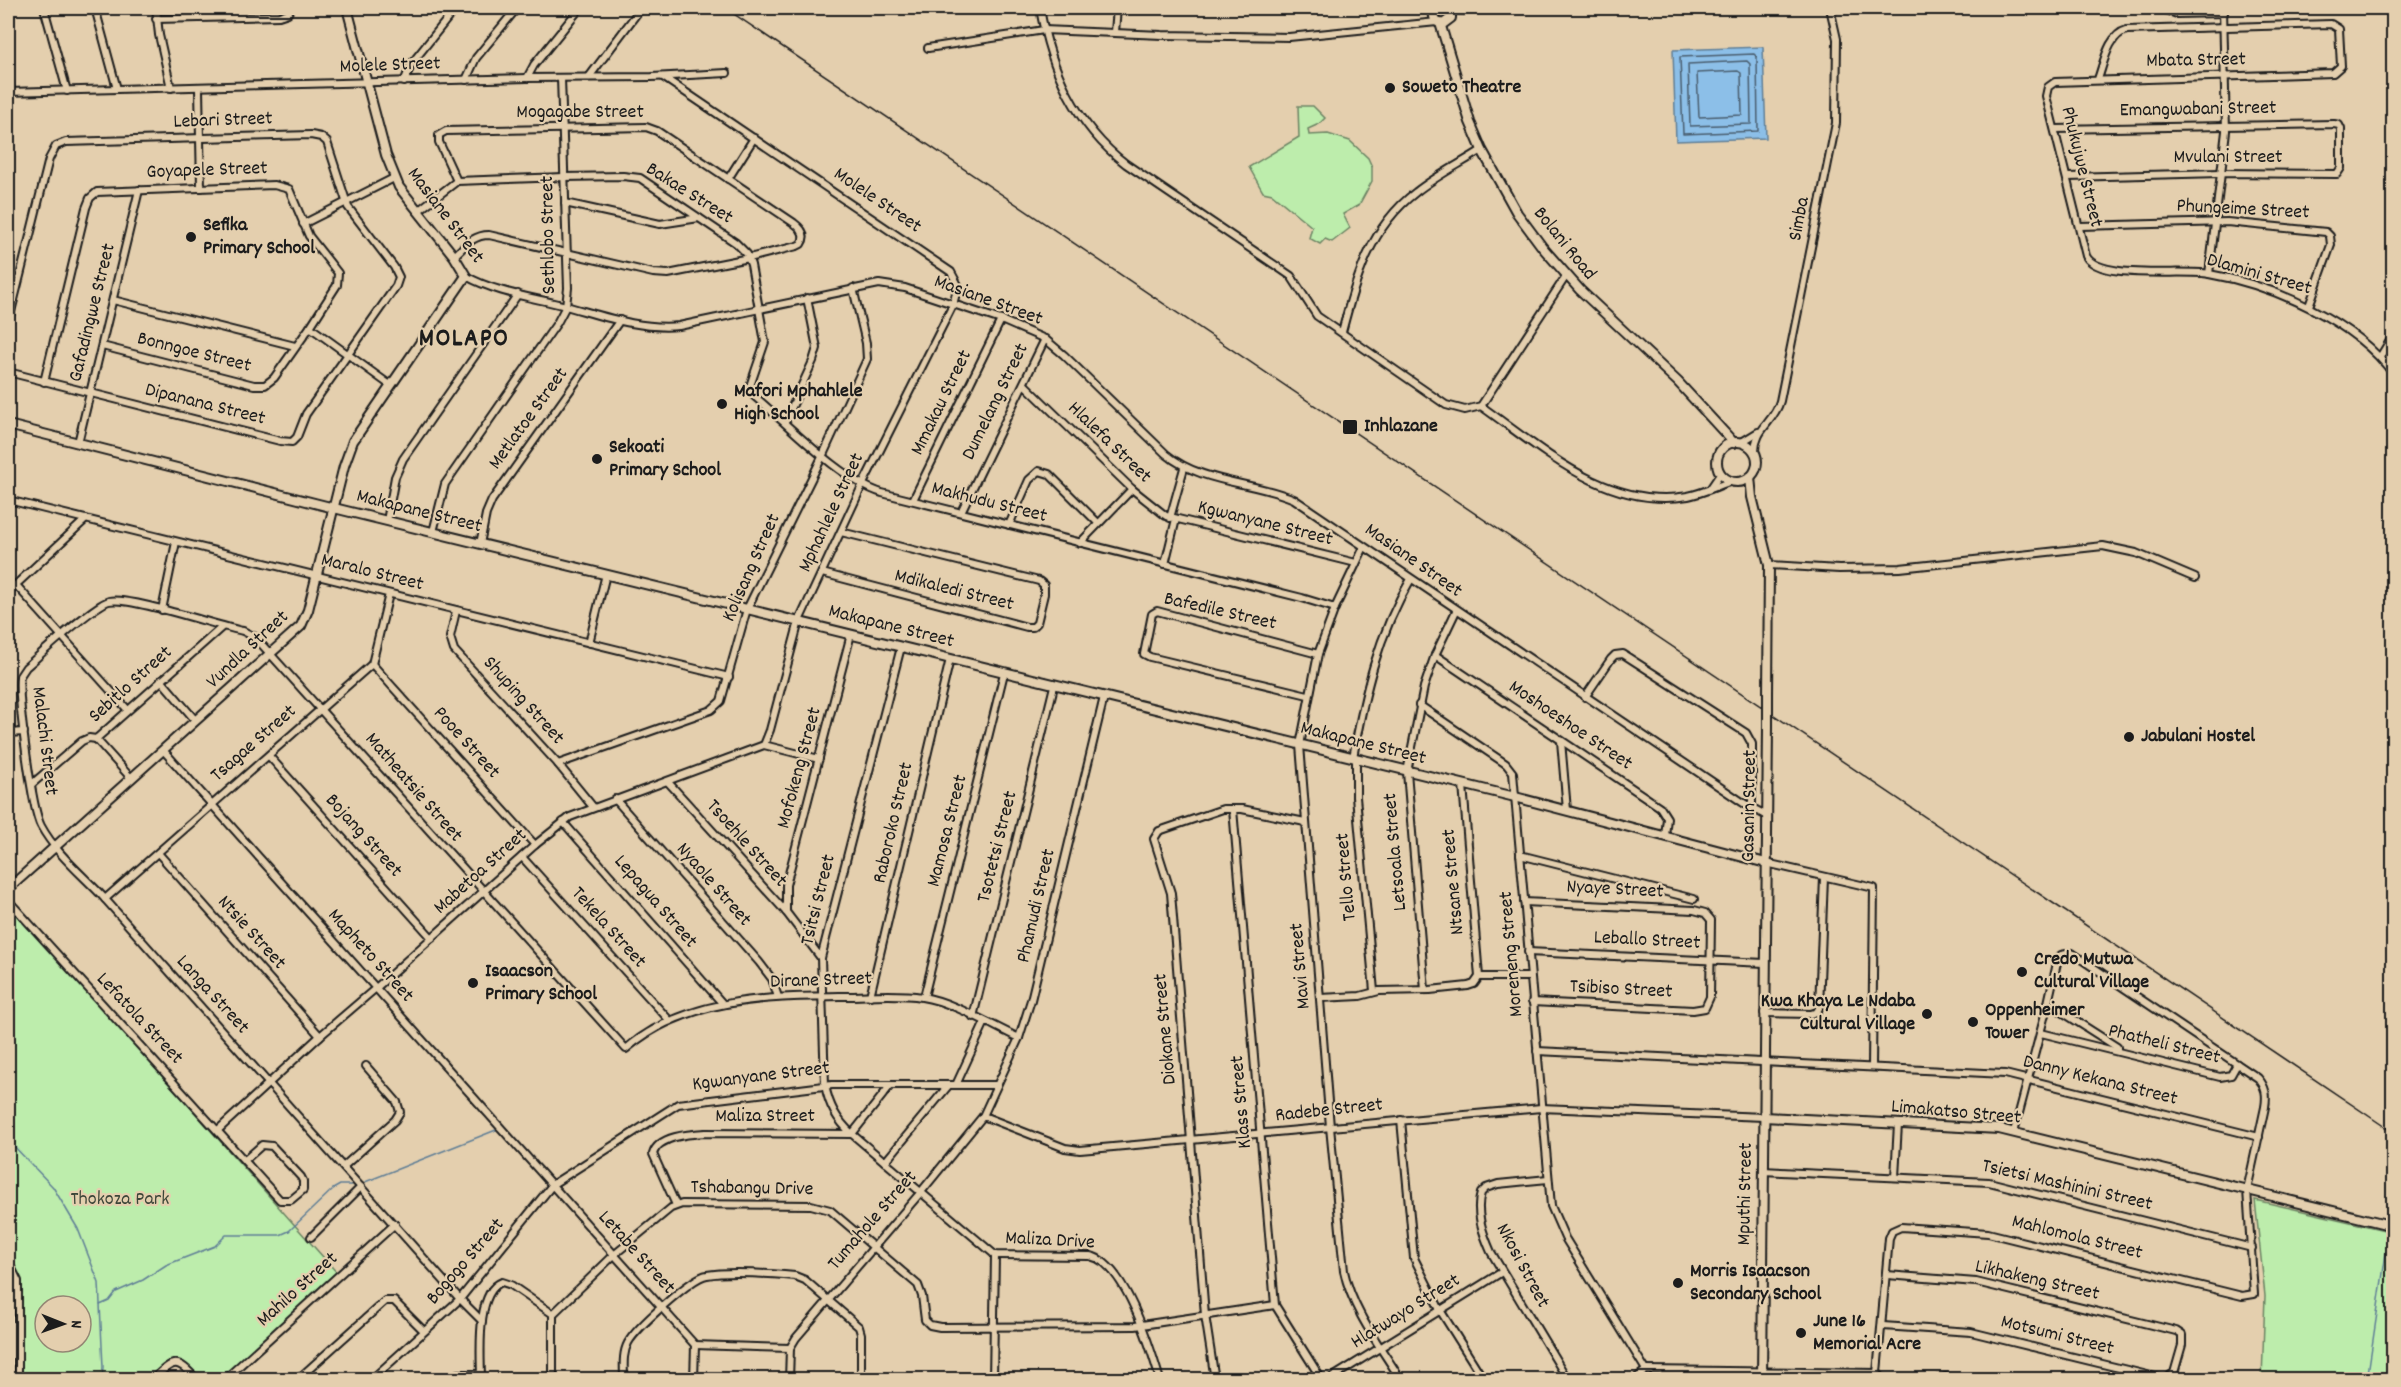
<svg xmlns="http://www.w3.org/2000/svg" width="2401" height="1387" viewBox="0 0 2401 1387" font-family="Dekko,sans-serif">
  <style>
    .green { fill: #bdedac; stroke: #6c8464; stroke-width: 1.5; fill-rule: evenodd }
    .water { fill: #8cbfe8; stroke: #5f7e96; stroke-width: 1.5 }
    .lines { fill: none; stroke-linecap: round; stroke-linejoin: round }
    .shore { stroke: #495d6e; stroke-width: 1.5 }
    .stream { stroke: #5f7e96; stroke-width: 1.5 }
    .minor-casing { stroke: #1c1c1c; stroke-width: 10 }
    .tertiary-casing { stroke: #1c1c1c; stroke-width: 12 }
    .minor { stroke: #e4cfae; stroke-width: 6 }
    .tertiary { stroke: #e4cfae; stroke-width: 8 }
    .rail { stroke: #1c1c1c; stroke-width: 1.5 }
    .tertiary-bridge-casing { stroke: #1c1c1c; stroke-width: 12; stroke-linecap: butt }
    .tertiary-bridge { stroke: #e4cfae; stroke-width: 8 }
    .poi-dot { fill: #1c1c1c; stroke: #e4cfae; stroke-width: 2 }
    .labels { text-anchor: middle; dominant-baseline: central; stroke-width: 4.5; stroke-linejoin: round; paint-order: stroke }
    .street-label { font-size: 20px; fill: #1c1c1c; stroke: #e4cfae }
    .poi-label { font-size: 20px; font-weight: bold; fill: #1c1c1c; stroke: #e4cfae; text-anchor: start }
    .park-label { font-size: 20px; fill: #3c4639; stroke: #e4cfae }
    .district-label { font-size: 26px; font-weight: bold; letter-spacing: 1.5px; fill: #1c1c1c; stroke: #e4cfae }
  </style>
  <rect width="100%" height="100%" fill="#e4cfae"/>
  <filter id="ink" filterUnits="userSpaceOnUse"><feTurbulence type="fractalNoise" baseFrequency=".0167" numOctaves="2"/><feDisplacementMap in="SourceGraphic" scale="12" xChannelSelector="R" yChannelSelector="G"/><feConvolveMatrix kernelMatrix="1 2 1 2 8 2 1 2 1" color-interpolation-filters="sRGB"/></filter>
  <g filter="url(#ink)">
    <g class="green">
      <path d="M1298 106H1313L1325 118 1319 124 1308 129 1309 135 1328 134 1350 141 1368 158 1372 167V181L1359 205 1343 214 1350 228 1332 242 1325 239 1320 244 1309 238 1312 227 1272 194 1263 192 1249 167 1299 137Z"/>
      <path d="M8 902 339 1275 222 1379H197L175 1362H169L150 1379H16L17 1286 8 1263ZM45 1306H81V1342H45Z"/>
      <path d="M2255 1200 2393 1232V1379H2262L2265 1296Z"/>
    </g>
    <path class="water" d="M1763 47 1766 138 1676 141 1673 50Z"/>
    <g class="lines">
      <g class="shore">
        <path d="M1754 54 1757 57 1758 131 1683 134 1680 57Z"/>
        <path d="M1747 61 1750 64 1751 124 1690 126 1688 64Z"/>
        <path d="M1738 71 1741 73 1742 115 1699 117 1697 73Z"/>
      </g>
      <g class="stream">
        <path d="M8 1140 53 1187 78 1229 99 1283 103 1367 102 1380"/>
        <path d="M365 1182 496 1130"/>
        <path d="M100 1305 109 1301 116 1292 143 1280 166 1265 215 1246 226 1235H280L289 1231 333 1189 340 1185H352"/>
        <path d="M2367 1380 2386 1253 2394 1233"/>
      </g>
      <defs>
        <g id="minor">
          <path d="M44 8 67 91"/>
          <path d="M95 8 117 89"/>
          <path d="M156 8 159 35 171 88"/>
          <path d="M1040 8C1050 68 1076 126 1126 164L1291 276 1317 316 1446 405 1465 410 1481 406 1566 276"/>
          <path d="M2160 8 2177 14 2224 13"/>
          <path d="M1450 10 1467 11 1488 8"/>
          <path d="M156 19 279 16 288 13 291 8"/>
          <path d="M1115 32 1117 8"/>
          <path d="M928 48 1044 30 1162 35 1289 37 1437 22"/>
          <path d="M8 76 11 92 8 118"/>
          <path d="M589 77 641 8"/>
          <path d="M663 77 951 272 958 285 953 305 862 486 799 621 770 730 764 745"/>
          <path d="M527 78 534 65 580 8"/>
          <path d="M2098 79C2104 63 2108 35 2127 30L2331 24 2339 29 2341 66 2333 73 2055 82 2048 87 2046 96 2086 256C2099 281 2183 269 2209 274 2273 285 2355 321 2394 375"/>
          <path d="M466 80 476 58 517 8"/>
          <path d="M404 82 412 63 456 8"/>
          <path d="M199 89 201 188"/>
          <path d="M8 92 527 78 652 77 727 73"/>
          <path d="M2055 129 2334 124 2339 125 2341 129V168L2337 174 2221 173 2068 177"/>
          <path d="M728 179 754 138"/>
          <path d="M565 203 660 224 699 218"/>
          <path d="M418 211 457 181 564 177 623 176 640 178 736 243 747 254 751 265 765 342 749 389 754 396C789 425 840 480 882 493L1302 598 1335 608"/>
          <path d="M303 224 394 178"/>
          <path d="M2080 226 2227 222 2326 232 2330 236 2331 245 2309 306"/>
          <path d="M454 256C465 246 473 235 489 235L653 273 668 274 749 258 797 246 801 244C807 235 801 228 794 223L657 131 646 127 446 131 439 135V142L457 181"/>
          <path d="M2209 274 2226 131 2223 8"/>
          <path d="M466 276C494 292 530 297 562 305 600 315 640 330 679 326L879 284 905 288 1001 320 1045 339 1064 355 1166 454C1202 484 1252 481 1294 499L1745 804 1767 816"/>
          <path d="M113 300 295 346"/>
          <path d="M8 324 49 159 56 146 66 142 311 135 321 137 327 142 348 207 394 267 399 277 396 286 306 414 297 437 292 442 280 441 8 372"/>
          <path d="M310 327 390 385"/>
          <path d="M1342 332C1356 279 1370 227 1416 192 1436 176 1460 164 1482 150"/>
          <path d="M2380 357 2394 334"/>
          <path d="M44 382 86 208 90 198 97 192 274 185 289 189 309 236 338 273 337 285 310 327 274 378 265 385H254L102 346"/>
          <path d="M1024 384 1132 489 1166 516 1356 563"/>
          <path d="M1481 406C1542 449 1607 510 1688 496 1703 493 1717 486 1732 481"/>
          <path d="M785 422 813 361 817 348 807 298"/>
          <path d="M78 443 139 190"/>
          <path d="M1740 443 1758 432"/>
          <path d="M1755 453C1754 429 1774 423 1780 401L1836 123 1837 39 1830 8"/>
          <path d="M1710 489 1721 473"/>
          <path d="M8 500 729 677"/>
          <path d="M913 500 1001 320"/>
          <path d="M961 512 1045 339"/>
          <path d="M1170 518 1184 468"/>
          <path d="M387 521 395 477 403 459 518 294"/>
          <path d="M1009 525 1029 480 1039 471 1049 474 1098 523"/>
          <path d="M433 532 445 484 557 323 566 306 568 288 561 78"/>
          <path d="M1080 543 1132 489"/>
          <path d="M480 544 486 514 492 500 620 320"/>
          <path d="M1364 547 1335 608 1318 654 1300 745 1330 1127 1344 1271C1352 1310 1380 1346 1401 1380"/>
          <path d="M1165 564 1176 519"/>
          <path d="M1769 565 1839 569 1900 568 2103 546 2136 553 2195 578"/>
          <path d="M822 573 1027 627H1033L1037 623 1044 594V585L1039 581 841 532"/>
          <path d="M16 585 127 709"/>
          <path d="M8 592 86 519"/>
          <path d="M162 610 176 542"/>
          <path d="M456 611 450 637 454 650 558 764 593 807"/>
          <path d="M589 643 606 574"/>
          <path d="M901 647 821 958 825 1085C829 1106 837 1120 852 1134L995 1255 1090 1256C1125 1262 1151 1349 1160 1380"/>
          <path d="M1435 655 1660 807 1667 818 1665 836"/>
          <path d="M372 664 535 845"/>
          <path d="M161 680 196 721"/>
          <path d="M1308 695 1150 657 1144 654 1152 614 1157 611 1318 654"/>
          <path d="M1585 697 1611 659 1615 655 1623 654 1746 733 1752 744V808"/>
          <path d="M1419 705 1506 764 1513 773 1551 1206 1565 1238 1646 1370"/>
          <path d="M8 733 24 732"/>
          <path d="M96 739 131 778"/>
          <path d="M1561 741 1567 810"/>
          <path d="M163 750 695 1345"/>
          <path d="M269 756 432 938"/>
          <path d="M1353 758C1364 695 1378 634 1411 579"/>
          <path d="M1356 759V797L1374 991"/>
          <path d="M558 764 711 710 721 701 747 609 823 455 867 359 866 343 853 288"/>
          <path d="M668 782 786 912 821 958"/>
          <path d="M32 784 82 741 89 738 96 739 222 627"/>
          <path d="M1463 785 1479 977"/>
          <path d="M615 799 759 962 772 979 778 997"/>
          <path d="M1233 809 1275 1305 1322 1380"/>
          <path d="M563 822 722 1003"/>
          <path d="M158 853 320 1036"/>
          <path d="M1520 855 1694 899"/>
          <path d="M522 857 670 1021"/>
          <path d="M1766 863 1874 888 1872 1067"/>
          <path d="M105 899 372 664 389 594"/>
          <path d="M8 900 280 1200H291L303 1190V1181L301 1177 272 1146 262 1145 245 1160"/>
          <path d="M1524 902 1694 910 1705 913 1711 920 1710 997 1705 1008 1693 1010 1532 1002"/>
          <path d="M786 912V885L851 634"/>
          <path d="M1528 952 1765 963"/>
          <path d="M1425 990 1407 772 1424 687 1435 655 1456 611"/>
          <path d="M870 996 950 659"/>
          <path d="M924 997 1004 673"/>
          <path d="M1320 998 1360 996 1379 991 1430 990 1468 986 1474 984 1479 977H1530"/>
          <path d="M2048 1003 2117 1047V1051"/>
          <path d="M1764 1013 1811 1014 1817 1012 1819 1008 1824 877"/>
          <path d="M973 1017 1054 686"/>
          <path d="M2041 1033 2220 1077 2231 1075 2237 1064"/>
          <path d="M1537 1051 2005 1074 2259 1137"/>
          <path d="M956 1085 985 1022"/>
          <path d="M983 1116 1065 1148 1080 1150 1541 1108 1764 1117"/>
          <path d="M1401 1120 1414 1258 1440 1310 1484 1380"/>
          <path d="M218 1130 320 1036 376 988 535 845 570 817 764 745 819 759"/>
          <path d="M852 1134 890 1086"/>
          <path d="M885 1162 948 1086"/>
          <path d="M344 1166 395 1120 400 1112 397 1102 366 1066"/>
          <path d="M1763 1171 1989 1182 2252 1248"/>
          <path d="M1895 1177 1898 1124"/>
          <path d="M1548 1179 1498 1184 1486 1188 1481 1193C1475 1212 1483 1234 1491 1252L1568 1380"/>
          <path d="M676 1205 653 1154C658 1136 689 1134 705 1133L851 1134"/>
          <path d="M311 1237 361 1187"/>
          <path d="M8 1261 18 1281V1380"/>
          <path d="M482 1321 460 1299 105 899C84 876 56 854 41 826 32 810 17 695 20 676L26 667C41 654 94 605 109 601 128 596 218 626 243 631L255 637 626 1049C686 997 769 997 844 996 869 996 897 993 922 997 951 1001 991 1025 1019 1038"/>
          <path d="M1883 1326 1971 1332 2164 1379 2174 1373 2182 1345V1335L2176 1331 1976 1282 1887 1275"/>
          <path d="M695 1345 790 1348"/>
          <path d="M1877 1373 1889 1238 1892 1231 1901 1227 1988 1233 2242 1296 2254 1294 2247 1190 2265 1107C2267 1095 2266 1087 2258 1078L2072 953 2061 955 2057 963 2048 1003 2014 1132"/>
          <path d="M8 1374 12 1380"/>
          <path d="M152 1380C173 1361 176 1356 197 1380"/>
          <path d="M224 1380 395 1224"/>
          <path d="M297 1380 385 1301H394L424 1331"/>
          <path d="M371 1380 460 1299 553 1184 678 1104 832 1085H997"/>
          <path d="M446 1380 458 1374H481"/>
          <path d="M481 1380C481 1356 475 1292 502 1282L511 1285 553 1314"/>
          <path d="M553 1380V1314L615 1254 671 1208 682 1204 811 1205 830 1210 918 1285 922 1296 925 1320 930 1325 940 1327 1135 1326 1275 1305"/>
          <path d="M624 1380C624 1368 622 1354 628 1343 635 1329 692 1277 707 1275 728 1271 772 1274 795 1276L805 1280 859 1327 861 1334V1380"/>
          <path d="M694 1380 695 1345"/>
          <path d="M789 1380 790 1348 796 1338 921 1192 983 1116 1019 1038 1031 1000 1104 697"/>
          <path d="M993 1380 995 1255"/>
          <path d="M1215 1380 1205 1315 1171 893 1154 839 1159 831 1223 809H1242L1305 822"/>
          <path d="M1328 1380 1502 1272"/>
          <path d="M1634 1380 1646 1370 1877 1373 1885 1380"/>
          <path d="M1936 1380 1945 1377 1959 1380"/>
        </g>
        <g id="tertiary">
          <path d="M1437 8C1431 14 1434 23 1443 24L1451 18V12L1448 8"/>
          <path d="M1440 23 1470 122 1482 150 1517 213 1543 248 1580 290 1678 382 1734 443"/>
          <path d="M8 425 334 508 1515 797 1766 863"/>
          <circle cx="1737" cy="462" r="20"/>
          <path d="M1750 477 1752 497 1769 565 1768 694"/>
          <path d="M8 889 301 626 308 610 344 466 353 441 466 276 454 256 399 187 386 155 347 8"/>
          <path d="M1764 1117 1999 1129 2394 1226"/>
          <path d="M1762 1380 1768 726"/>
        </g>
      </defs>
      <use href="#minor" class="minor-casing"/>
      <use href="#tertiary" class="tertiary-casing"/>
      <use href="#minor" class="minor"/>
      <use href="#tertiary" class="tertiary"/>
      <path class="rail" d="M725 8 2394 1133"/>
      <defs>
        <path id="tertiary-bridge" d="M1768 726V694"/>
      </defs>
      <use href="#tertiary-bridge" class="tertiary-bridge-casing"/>
      <use href="#tertiary-bridge" class="tertiary-bridge"/>
    </g>
  </g>
  <g class="poi-dot">
    <circle cx="1390" cy="88" r="6"/>
    <circle cx="191" cy="237" r="6"/>
    <circle cx="722" cy="404" r="6"/>
    <rect x="1342" y="419" width="16" height="16" rx="3"/>
    <circle cx="597" cy="459" r="6"/>
    <circle cx="2129" cy="737" r="6"/>
    <circle cx="2022" cy="972" r="6"/>
    <circle cx="473" cy="983" r="6"/>
    <circle cx="1927" cy="1014" r="6"/>
    <circle cx="1973" cy="1022" r="6"/>
    <circle cx="1678" cy="1283" r="6"/>
    <circle cx="1801" cy="1333" r="6"/>
  </g>
  <g class="labels">
    <g class="street-label">
      <text transform="translate(2196 61) rotate(-1)">Mbata Street</text>
      <text transform="translate(390 66) rotate(-2)">Molele Street</text>
      <text transform="translate(2198 110) rotate(-1)">Emangwabani Street</text>
      <text x="580" y="113">Mogagabe Street</text>
      <text transform="translate(223 121) rotate(-2)">Lebari Street</text>
      <text x="2228" y="158">Mvulani Street</text>
      <text transform="translate(2081 167) rotate(76)">Phukujwe Street</text>
      <text transform="translate(207 171) rotate(-2)">Goyapele Street</text>
      <text transform="translate(689 194) rotate(32)">Bakae Street</text>
      <text transform="translate(877 201) rotate(34)">Molele Street</text>
      <text transform="translate(2243 210) rotate(3)">Phungeime Street</text>
      <text transform="translate(445 216) rotate(53)">Masiane Street</text>
      <text transform="translate(1800 219) rotate(-79)">Simba</text>
      <text transform="translate(549 235) rotate(-91)">Sethlobo Street</text>
      <text transform="translate(1564 244) rotate(51)">Bolani Road</text>
      <text transform="translate(2259 275) rotate(16)">Dlamini Street</text>
      <text transform="translate(988 301) rotate(20)">Masiane Street</text>
      <text transform="translate(93 313) rotate(-76)">Gafadingwe Street</text>
      <text transform="translate(194 353) rotate(14)">Bonngoe Street</text>
      <text transform="translate(996 402) rotate(-64)">Dumelang Street</text>
      <text transform="translate(942 403) rotate(-64)">Mmakau Street</text>
      <text transform="translate(205 405) rotate(14)">Dipanana Street</text>
      <text transform="translate(529 419) rotate(-54)">Metlatoe Street</text>
      <text transform="translate(1109 443) rotate(44)">Hlalefa Street</text>
      <text transform="translate(989 503) rotate(14)">Makhudu Street</text>
      <text transform="translate(419 512) rotate(14)">Makapane Street</text>
      <text transform="translate(832 513) rotate(-65)">Mphahlele Street</text>
      <text transform="translate(1265 524) rotate(14)">Kgwanyane Street</text>
      <text transform="translate(1413 561) rotate(35)">Masiane Street</text>
      <text transform="translate(752 568) rotate(-66)">Kolisang Street</text>
      <text transform="translate(372 573) rotate(14)">Maralo Street</text>
      <text transform="translate(954 591) rotate(14)">Mdikaledi Street</text>
      <text transform="translate(1220 612) rotate(13)">Bafedile Street</text>
      <text transform="translate(891 627) rotate(14)">Makapane Street</text>
      <text transform="translate(248 650) rotate(-43)">Vundla Street</text>
      <text transform="translate(131 685) rotate(-42)">Sebitlo Street</text>
      <text transform="translate(523 701) rotate(48)">Shuping Street</text>
      <text transform="translate(1570 726) rotate(34)">Moshoeshoe Street</text>
      <text transform="translate(44 741) rotate(83)">Malachi Street</text>
      <text transform="translate(466 743) rotate(48)">Pooe Street</text>
      <text transform="translate(254 744) rotate(-41)">Tsagae Street</text>
      <text transform="translate(1363 744) rotate(14)">Makapane Street</text>
      <text transform="translate(800 768) rotate(-75)">Mofokeng Street</text>
      <text transform="translate(413 788) rotate(49)">Matheatsie Street</text>
      <text transform="translate(1750 806) rotate(-89)">Gasanin Street</text>
      <text transform="translate(894 823) rotate(-77)">Raboroko Street</text>
      <text transform="translate(948 831) rotate(-76)">Mamosa Street</text>
      <text transform="translate(363 836) rotate(48)">Bojang Street</text>
      <text transform="translate(746 844) rotate(48)">Tsoehle Street</text>
      <text transform="translate(998 847) rotate(-76)">Tsotetsi Street</text>
      <text transform="translate(1396 852) rotate(-95)">Letsoala Street</text>
      <text transform="translate(481 872) rotate(-42)">Mabetoa Street</text>
      <text transform="translate(1347 877) rotate(-95)">Tello Street</text>
      <text transform="translate(1454 882) rotate(-95)">Ntsane Street</text>
      <text transform="translate(713 885) rotate(49)">Nyaole Street</text>
      <text transform="translate(1615 890) rotate(3)">Nyaye Street</text>
      <text transform="translate(819 900) rotate(-76)">Tsitsi Street</text>
      <text transform="translate(655 902) rotate(49)">Lepagua Street</text>
      <text transform="translate(1037 906) rotate(-77)">Phamudi Street</text>
      <text transform="translate(608 928) rotate(48)">Tekela Street</text>
      <text transform="translate(251 933) rotate(48)">Ntsie Street</text>
      <text transform="translate(1647 941) rotate(3)">Leballo Street</text>
      <text transform="translate(1512 954) rotate(-95)">Moreneng Street</text>
      <text transform="translate(370 956) rotate(48)">Mapheto Street</text>
      <text transform="translate(1301 966) rotate(-95)">Mavi Street</text>
      <text transform="translate(821 981) rotate(-2)">Dirane Street</text>
      <text transform="translate(1621 990) rotate(3)">Tsibiso Street</text>
      <text transform="translate(212 995) rotate(48)">Langa Street</text>
      <text transform="translate(139 1019) rotate(47)">Lefatola Street</text>
      <text transform="translate(1166 1029) rotate(-95)">Diokane Street</text>
      <text transform="translate(2164 1045) rotate(14)">Phatheli Street</text>
      <text transform="translate(761 1077) rotate(-7)">Kgwanyane Street</text>
      <text transform="translate(2100 1081) rotate(14)">Danny Kekana Street</text>
      <text transform="translate(1242 1102) rotate(-95)">Klass Street</text>
      <text transform="translate(1329 1111) rotate(-6)">Radebe Street</text>
      <text transform="translate(1956 1113) rotate(5)">Limakatso Street</text>
      <text x="765" y="1117">Maliza Street</text>
      <text transform="translate(2067 1186) rotate(13)">Tsietsi Mashinini Street</text>
      <text transform="translate(752 1189) rotate(1)">Tshabangu Drive</text>
      <text transform="translate(1746 1194) rotate(-89)">Mputhi Street</text>
      <text transform="translate(873 1221) rotate(-49)">Tumahole Street</text>
      <text transform="translate(2077 1238) rotate(14)">Mahlomola Street</text>
      <text transform="translate(1050 1241) rotate(3)">Maliza Drive</text>
      <text transform="translate(636 1253) rotate(48)">Letabe Street</text>
      <text transform="translate(466 1262) rotate(-49)">Bogogo Street</text>
      <text transform="translate(1522 1266) rotate(62)">Nkosi Street</text>
      <text transform="translate(2037 1281) rotate(13)">Likhakeng Street</text>
      <text transform="translate(298 1290) rotate(-42)">Mahilo Street</text>
      <text transform="translate(1406 1312) rotate(-32)">Hlatwayo Street</text>
      <text transform="translate(2057 1336) rotate(14)">Motsumi Street</text>
    </g>
    <g class="poi-label">
      <text x="1402" y="88">Soweto Theatre</text>
      <text x="203" y="226">Sefika<tspan x="203" dy="23">Primary School</tspan></text>
      <text x="734" y="392">Mafori Mphahlele<tspan x="734" dy="23">High School</tspan></text>
      <text x="1364" y="427">Inhlazane</text>
      <text x="609" y="448">Sekoati<tspan x="609" dy="23">Primary School</tspan></text>
      <text x="2141" y="737">Jabulani Hostel</text>
      <text x="2034" y="960">Credo Mutwa<tspan x="2034" dy="23">Cultural Village</tspan></text>
      <text x="485" y="972">Isaacson<tspan x="485" dy="23">Primary School</tspan></text>
      <text x="1915" y="1002" text-anchor="end">Kwa Khaya Le Ndaba<tspan x="1915" dy="23">Cultural Village</tspan></text>
      <text x="1985" y="1011">Oppenheimer<tspan x="1985" dy="23">Tower</tspan></text>
      <text x="1690" y="1272">Morris Isaacson<tspan x="1690" dy="23">Secondary School</tspan></text>
      <text x="1813" y="1322">June 16<tspan x="1813" dy="23">Memorial Acre</tspan></text>
    </g>
    <g class="park-label">
      <text x="120" y="1200">Thokoza Park</text>
    </g>
    <g class="district-label">
      <text x="464" y="339">MOLAPO</text>
    </g>
  </g>
  <rect width="2401" height="1387" fill="none" stroke="#e4cfae" stroke-width="30"/>
  <rect x="15" y="15" width="2371" height="1357" fill="none" stroke="#1c1c1c" stroke-width="2" filter="url(#ink)"/>
  <g transform="translate(63 1324) rotate(91)"><circle r="28" fill="#e4cfae" stroke="#948774" stroke-width="1.5"/>
  <path d="M0-4.5L10 22L0 15L-10 22Z" fill="#1c1c1c"/>
  <text y="-9" font-size="16" font-weight="bold" text-anchor="middle" fill="#1c1c1c">N</text>
  </g>
</svg>
